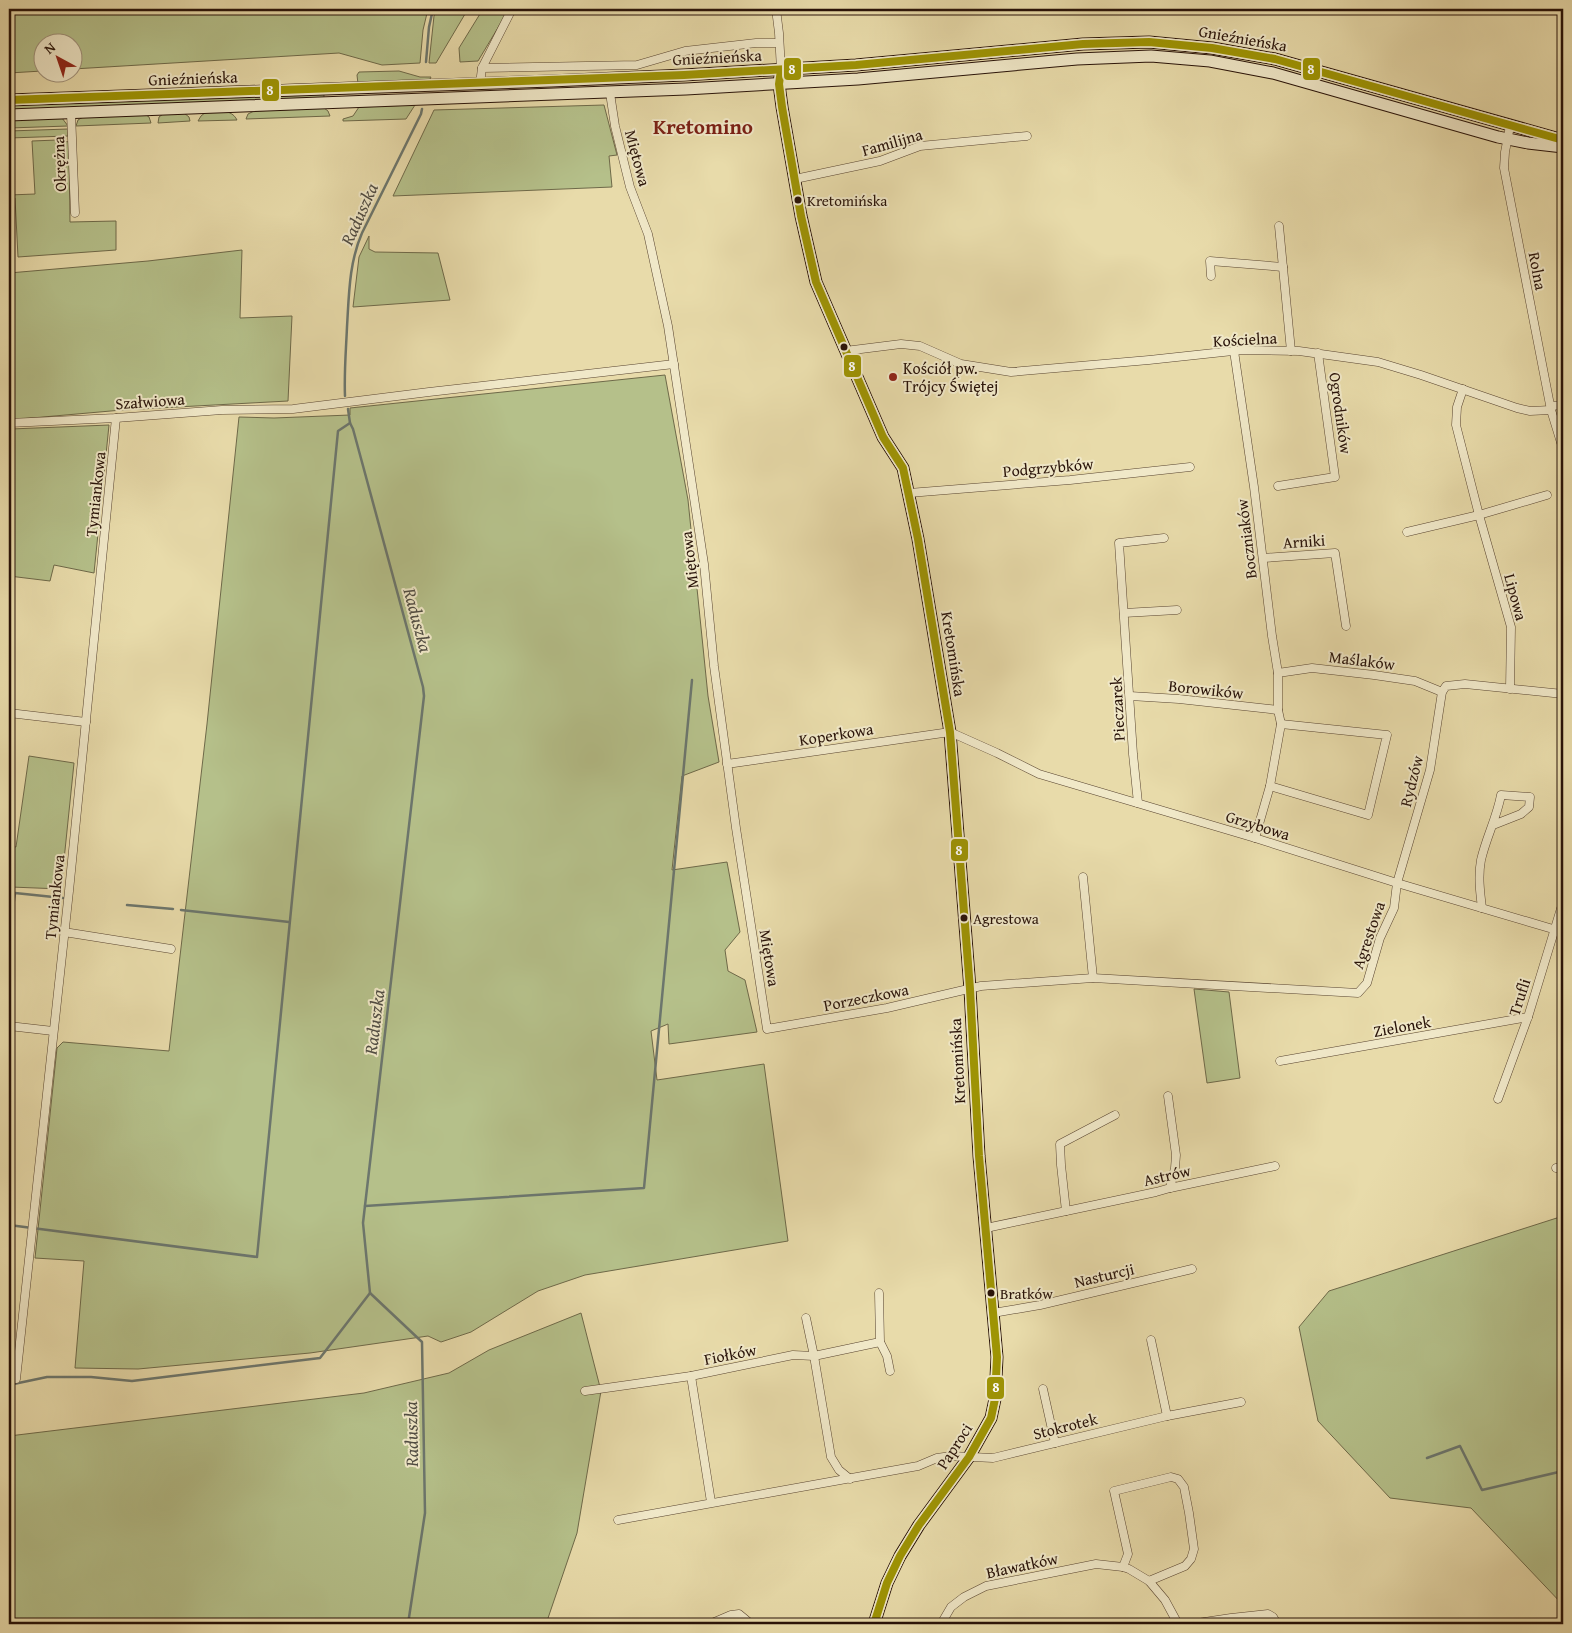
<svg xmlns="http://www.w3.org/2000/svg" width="1572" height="1633" viewBox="0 0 1572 1633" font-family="'Gentium Book Plus',serif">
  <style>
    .green { fill: #b5c08a; stroke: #6e6949 }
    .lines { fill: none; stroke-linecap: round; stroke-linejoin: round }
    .stream { stroke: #6c766d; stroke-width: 2.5 }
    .street-casing { stroke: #584430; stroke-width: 9 }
    .secondary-casing { stroke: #281208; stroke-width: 13 }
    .street { stroke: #f0e8c8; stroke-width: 8 }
    .secondary { stroke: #f0e8c8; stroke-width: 11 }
    .bus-1-casing { stroke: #f0e8c8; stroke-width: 11 }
    .bus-1 { stroke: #9e9404; stroke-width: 8 }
    .bus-dot { fill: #281208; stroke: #f0e8c8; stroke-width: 2 }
    .poi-dot { fill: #8f2418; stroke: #f0e8c8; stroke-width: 2 }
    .labels { text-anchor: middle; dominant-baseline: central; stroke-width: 4; stroke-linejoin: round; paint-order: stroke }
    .bus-label { font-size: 15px; fill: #281208; stroke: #f0e8c8; text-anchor: start }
    .street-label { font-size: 16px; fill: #281208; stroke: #f0e8c8 }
    .poi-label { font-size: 16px; fill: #281208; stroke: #f0e8c8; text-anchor: start }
    .water-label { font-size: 18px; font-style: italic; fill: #504c43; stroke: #f0e8c8 }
    .district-label { font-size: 21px; font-weight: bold; fill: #7a1f14; stroke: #f0e8c8 }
    .line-badge { stroke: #f0e8c8; stroke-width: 2 }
    .badge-label { font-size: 14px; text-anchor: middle; font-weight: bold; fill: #fff }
  </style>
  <rect width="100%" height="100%" fill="#e8dbaa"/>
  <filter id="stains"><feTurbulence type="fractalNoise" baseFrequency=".004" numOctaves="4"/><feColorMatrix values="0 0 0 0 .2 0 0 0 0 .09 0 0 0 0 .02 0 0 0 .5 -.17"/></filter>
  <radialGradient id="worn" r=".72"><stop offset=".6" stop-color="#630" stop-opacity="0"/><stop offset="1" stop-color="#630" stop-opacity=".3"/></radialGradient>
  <g class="green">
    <path d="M9 9H428L423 30 420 63 382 65 339 53 73 69 72 42H42V71L9 73Z"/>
    <path d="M437 9H468L436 63H429L434 16Z"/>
    <path d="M483 9H507L508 11 478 61 460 62 459 48Z"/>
    <path d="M399 71 420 77H431L429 81 358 84 357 75 359 72Z"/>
    <path d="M322 94 324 95V99L9 110V106L18 105Z"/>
    <path d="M415 105 406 119 343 121V119L353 116 359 107Z"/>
    <path d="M604 105 617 155 609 156 612 187 393 196 434 110Z"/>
    <path d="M324 108 328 111 330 116 246 119 248 114 254 111Z"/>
    <path d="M206 112C218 112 231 108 237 120L198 121 201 116Z"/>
    <path d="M184 113 189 117 190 121 158 123 159 117 163 114Z"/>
    <path d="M146 115 149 117 151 123 76 126 78 120 83 117Z"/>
    <path d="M62 118 68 126 9 128V119Z"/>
    <path d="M68 129V136L9 138V131Z"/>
    <path d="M57 140 69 142 70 222 116 221V250L18 257 15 198H9V195L35 194 32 141Z"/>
    <path d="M369 236V249L375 252 438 253 450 300 353 307 359 257Z"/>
    <path d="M242 250 240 318 292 316 288 401 122 410 9 420V273L148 261Z"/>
    <path d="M665 375 688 500 708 696 719 762 682 776 672 870 727 862 740 932 725 950 728 971 745 980 757 1032 669 1044 668 1024 651 1031 657 1080 764 1064 788 1241 585 1275 538 1291 471 1332 441 1342 428 1336 310 1353 138 1369 75 1368 84 1261 35 1258 57 1048 63 1042 169 1051 207 724 239 417 274 418 350 415V408Z"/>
    <path d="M109 425 94 573 54 565 50 581 9 576V449L11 429Z"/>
    <path d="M29 756 74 763 61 889 11 887 9 896V846L16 847Z"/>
    <path d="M1194 989 1229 992 1240 1078 1207 1083Z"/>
    <path d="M1563 1216V1605L1471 1508 1390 1498 1318 1421 1299 1327 1329 1291Z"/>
    <path d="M581 1313 601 1391 577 1533 546 1624H9V1436L364 1393 449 1373 489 1350Z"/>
  </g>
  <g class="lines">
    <g class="stream">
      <path d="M426 62 429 27 433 9"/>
      <path d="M345 396C344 373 346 350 347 327 349 294 349 263 362 233L421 114 422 109"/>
      <path d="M348 409 350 423 353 429 423 687 424 696 363 1223 370 1293 422 1342 425 1513 408 1624"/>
      <path d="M127 905 173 909"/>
      <path d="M181 910 289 922"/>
      <path d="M9 935 15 893 63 898"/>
      <path d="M365 1206 644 1188 692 680"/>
      <path d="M9 1225 257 1257 338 431 350 423"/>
      <path d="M9 1385 47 1377H91L132 1381 320 1358 370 1293"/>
      <path d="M1427 1458 1460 1446 1482 1490 1563 1471"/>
    </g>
    <defs>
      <g id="street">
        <path d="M776 9 779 33 781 70"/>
        <path d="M482 68 637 65 685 51 756 43H779"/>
        <path d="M480 84 482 68 512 9"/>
        <path d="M610 93 615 126 630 187 648 234 668 326 704 564 714 666 736 828 767 1029 887 1008 981 986 1093 978 1358 993 1367 983 1380 938 1394 908 1397 883 1430 770 1442 692 1446 686 1465 684 1563 694"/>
        <path d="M71 113 75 213"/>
        <path d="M1510 126 1505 152 1504 168 1551 410 1563 449"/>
        <path d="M795 179 880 161 920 146 1027 136"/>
        <path d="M1279 226 1291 351"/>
        <path d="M1211 276 1210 261 1283 267"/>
        <path d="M845 351 901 344 920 346 961 364 1011 372 1149 360 1242 350 1299 351 1378 362 1421 375 1517 408 1530 411 1551 410"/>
        <path d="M1234 351 1254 487 1272 636 1278 673V710L1281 724 1270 786 1255 838"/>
        <path d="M1463 389 1457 407 1456 425 1479 515 1511 627 1510 689"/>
        <path d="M1551 406 1563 405"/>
        <path d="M9 423 116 418 222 410 293 409 429 392 674 364"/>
        <path d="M1278 486 1335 477 1318 353"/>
        <path d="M909 493 1070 480 1190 467"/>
        <path d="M1407 532 1479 515 1547 495"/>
        <path d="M1263 558 1335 553 1346 626"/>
        <path d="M1124 613 1177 610"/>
        <path d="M1278 673 1312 668 1374 675 1415 681 1442 692"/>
        <path d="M1130 696 1179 699 1278 710"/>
        <path d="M9 713 86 722"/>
        <path d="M727 764 950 732 997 753 1039 774 1255 838 1397 883 1563 932"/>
        <path d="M1270 786 1368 815 1387 735 1281 724"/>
        <path d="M1138 803 1133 754 1119 543 1164 538"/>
        <path d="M1083 877 1093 978"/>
        <path d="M1482 908C1480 892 1478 876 1481 860 1486 838 1497 817 1501 795L1530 797 1529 807 1521 814 1493 825"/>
        <path d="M64 932 171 949"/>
        <path d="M9 1026 53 1031"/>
        <path d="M1280 1061 1528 1017"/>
        <path d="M1168 1096 1176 1155 1175 1168 1170 1188"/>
        <path d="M1498 1099 1528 1017 1563 902"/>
        <path d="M1556 1168 1563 1167"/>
        <path d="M1066 1211 1061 1165 1060 1144 1115 1115"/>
        <path d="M986 1228 1156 1192 1170 1188 1275 1166"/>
        <path d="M879 1293 880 1342 887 1356 890 1371"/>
        <path d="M993 1313 1040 1305 1192 1269"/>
        <path d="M806 1318 814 1356 831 1457 839 1470 850 1479"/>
        <path d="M1151 1340 1167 1416"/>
        <path d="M691 1376 711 1502"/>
        <path d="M16 1379 69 891 116 418"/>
        <path d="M1043 1389 1055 1443"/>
        <path d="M585 1391 691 1376 793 1355 814 1356 880 1342"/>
        <path d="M618 1520 918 1466 937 1458 951 1456 993 1458 1167 1416 1241 1402"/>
        <path d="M1123 1567 1128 1554 1114 1491 1171 1477 1178 1479 1184 1487 1189 1513 1194 1549 1191 1559 1185 1566 1149 1581"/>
        <path d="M710 1624 731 1615 739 1614 751 1624"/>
        <path d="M941 1624 951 1607 964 1597 986 1586 1096 1564 1123 1567 1129 1569 1149 1581 1165 1600 1178 1624"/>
        <path d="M1191 1624 1231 1618 1268 1614 1273 1617 1277 1624"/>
      </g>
      <g id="secondary">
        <path d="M781 70 779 84 782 107 801 216 816 282 883 437 903 468 918 539 950 732 970 989 979 1156 997 1357 995 1399 991 1418 969 1457 919 1525 900 1556 887 1583 874 1624"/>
        <path d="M9 100 551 81 684 75 856 65 1083 44 1149 42 1212 48 1275 59 1563 140"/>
        <path d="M9 115 686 89 858 79 1077 59 1151 56 1210 61 1273 73 1498 137 1528 143 1563 147"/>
      </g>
    </defs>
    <use href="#street" class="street-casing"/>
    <use href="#secondary" class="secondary-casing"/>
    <use href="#street" class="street"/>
    <use href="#secondary" class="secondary"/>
    <defs>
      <g id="bus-1">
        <path d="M781 70 779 84 782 107 801 216 816 282 883 437 903 468 918 539 950 732 970 989 979 1156 997 1357 995 1399 991 1418 969 1457 919 1525 900 1556 887 1583 874 1624"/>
        <path d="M9 100 684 75 856 65 1083 44 1149 42 1212 48 1275 59 1563 140"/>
      </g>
    </defs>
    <use href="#bus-1" class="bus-1-casing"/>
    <use href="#bus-1" class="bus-1"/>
  </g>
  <g class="bus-dot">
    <circle cx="798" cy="200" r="4.5"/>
    <circle cx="844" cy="347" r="4.5"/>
    <circle cx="964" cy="918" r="4.5"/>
    <circle cx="991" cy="1293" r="4.5"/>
  </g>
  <circle class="poi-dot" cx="893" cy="377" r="5"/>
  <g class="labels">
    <g class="bus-label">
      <text x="807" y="200">Kretomińska</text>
      <text x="973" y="918">Agrestowa</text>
      <text x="1000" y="1293">Bratków</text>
    </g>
    <g class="street-label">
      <text transform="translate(1243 38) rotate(10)">Gnieźnieńska</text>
      <text transform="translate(717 57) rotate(-3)">Gnieźnieńska</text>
      <text transform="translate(193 78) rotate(-2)">Gnieźnieńska</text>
      <text transform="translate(892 142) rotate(-16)">Familijna</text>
      <text transform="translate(638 158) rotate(75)">Miętowa</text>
      <text transform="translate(59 164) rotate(-92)">Okrężna</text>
      <text transform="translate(1538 271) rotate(79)">Rolna</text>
      <text transform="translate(1245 339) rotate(-3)">Kościelna</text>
      <text transform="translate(150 401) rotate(-4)">Szałwiowa</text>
      <text transform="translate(1341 413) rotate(82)">Ogrodników</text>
      <text transform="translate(1048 467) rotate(-5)">Podgrzybków</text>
      <text transform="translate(95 494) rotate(-84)">Tymiankowa</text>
      <text transform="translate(1246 539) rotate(-97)">Boczniaków</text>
      <text transform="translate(1304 541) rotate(-4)">Arniki</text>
      <text transform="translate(689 560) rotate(-97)">Miętowa</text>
      <text transform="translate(1516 597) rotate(75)">Lipowa</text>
      <text transform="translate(954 654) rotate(81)">Kretomińska</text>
      <text transform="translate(1362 660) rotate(7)">Maślaków</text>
      <text transform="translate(1206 689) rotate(6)">Borowików</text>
      <text transform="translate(1117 709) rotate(-93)">Pieczarek</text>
      <text transform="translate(836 734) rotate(-9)">Koperkowa</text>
      <text transform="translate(1411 781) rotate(-76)">Rydzów</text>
      <text transform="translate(1258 825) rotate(17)">Grzybowa</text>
      <text transform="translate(54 897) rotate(-84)">Tymiankowa</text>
      <text transform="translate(1368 935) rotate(-71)">Agrestowa</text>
      <text transform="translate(770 958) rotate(81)">Miętowa</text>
      <text transform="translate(866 997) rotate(-11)">Porzeczkowa</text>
      <text transform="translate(1519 997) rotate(-72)">Trufli</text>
      <text transform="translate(1402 1026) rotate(-10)">Zielonek</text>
      <text transform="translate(957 1061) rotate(-93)">Kretomińska</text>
      <text transform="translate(1167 1175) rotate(-13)">Astrów</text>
      <text transform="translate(1104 1275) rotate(-13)">Nasturcji</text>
      <text transform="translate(730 1354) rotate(-11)">Fiołków</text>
      <text transform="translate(1065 1426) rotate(-14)">Stokrotek</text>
      <text transform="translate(954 1446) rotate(-57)">Paproci</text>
      <text transform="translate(1022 1565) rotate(-12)">Bławatków</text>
    </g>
    <g class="poi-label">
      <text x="903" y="368">Kościół pw.<tspan x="903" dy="18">Trójcy Świętej</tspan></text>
    </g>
    <g class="water-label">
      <text transform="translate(359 214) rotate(-66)">Raduszka</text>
      <text transform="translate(418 620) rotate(75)">Raduszka</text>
      <text transform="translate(374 1022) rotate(-83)">Raduszka</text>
      <text transform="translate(411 1434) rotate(-91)">Raduszka</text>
    </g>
    <g class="district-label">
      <text x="703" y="126">Kretomino</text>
    </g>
  </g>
  <g class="line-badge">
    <rect x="783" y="57" width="19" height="24" rx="5" fill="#9e9404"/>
    <rect x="1302" y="57" width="19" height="24" rx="5" fill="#9e9404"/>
    <rect x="261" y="78" width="19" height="24" rx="5" fill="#9e9404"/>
    <rect x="843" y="354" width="19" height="24" rx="5" fill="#9e9404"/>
    <rect x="950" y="838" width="19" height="24" rx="5" fill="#9e9404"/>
    <rect x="986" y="1376" width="19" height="24" rx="5" fill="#9e9404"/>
  </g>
  <g class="badge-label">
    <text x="792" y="74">8</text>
    <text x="1311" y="74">8</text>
    <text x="270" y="95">8</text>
    <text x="852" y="371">8</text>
    <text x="959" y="855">8</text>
    <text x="996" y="1392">8</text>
  </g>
  <rect width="1572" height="1633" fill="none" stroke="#e8dbaa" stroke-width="30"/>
  <rect x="10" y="10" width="1552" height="1613" fill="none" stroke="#281208" stroke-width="2.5"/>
  <rect x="15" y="15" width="1542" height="1603" fill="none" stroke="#281208"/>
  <g transform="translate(58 58) rotate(320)"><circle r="24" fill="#f0e8c8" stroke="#a0927b"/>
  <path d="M0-4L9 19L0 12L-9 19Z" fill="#8f2418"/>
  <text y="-8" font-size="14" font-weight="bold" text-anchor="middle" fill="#281208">N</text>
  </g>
  <rect width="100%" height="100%" filter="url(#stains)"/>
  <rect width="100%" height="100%" fill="url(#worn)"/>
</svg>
